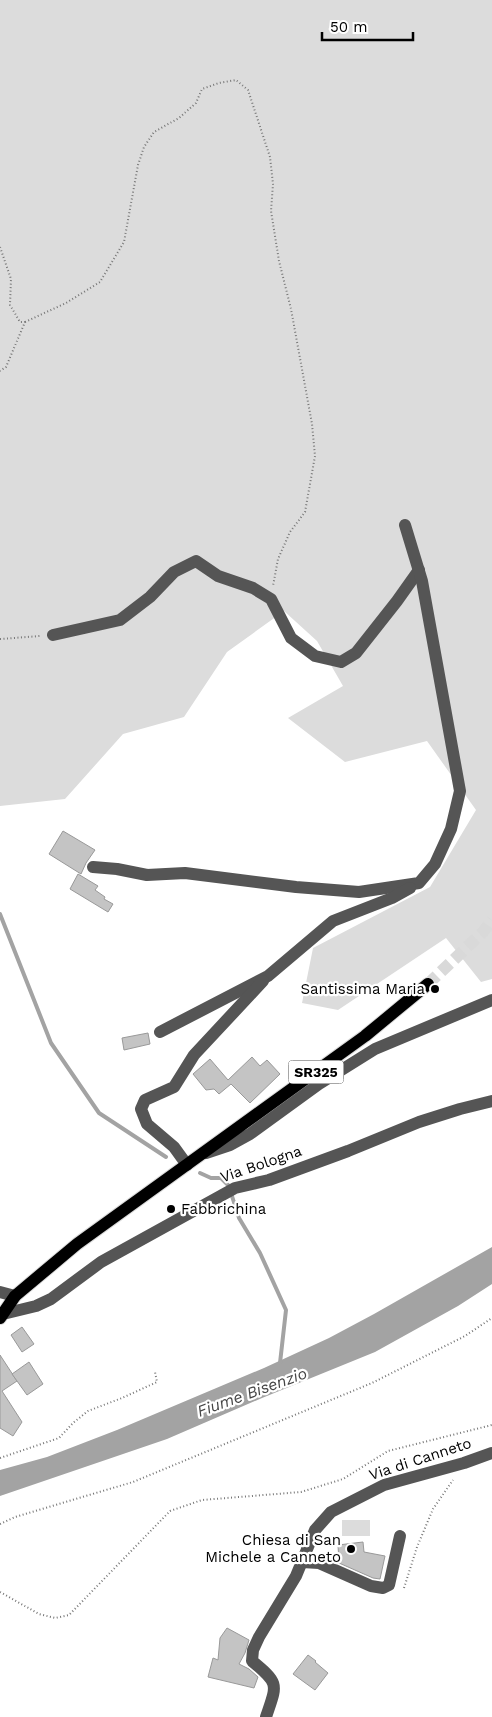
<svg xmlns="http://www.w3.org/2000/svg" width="492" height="1717" viewBox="0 0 492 1717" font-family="'Work Sans',sans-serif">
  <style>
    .green { fill: #dcdcdc }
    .water { fill: #a3a3a3 }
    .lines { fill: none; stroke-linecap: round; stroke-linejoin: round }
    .stream { stroke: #a3a3a3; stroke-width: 4 }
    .building { fill: #c4c4c4; stroke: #999 }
    .major-tunnel { stroke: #d9d9d9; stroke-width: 12; stroke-dasharray: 12 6; stroke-linecap: butt }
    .major-casing { stroke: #dbdbdb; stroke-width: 14 }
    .path { stroke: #777; stroke-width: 2; stroke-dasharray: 1 2.5; stroke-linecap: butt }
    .minor { stroke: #555; stroke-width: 12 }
    .major { stroke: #000; stroke-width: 12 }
    .poi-dot { fill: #000; stroke: #fff; stroke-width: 2 }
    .labels { text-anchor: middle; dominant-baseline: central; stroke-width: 4.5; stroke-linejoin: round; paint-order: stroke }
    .shield { fill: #fff; stroke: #4c4c4c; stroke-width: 1 }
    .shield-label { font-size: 14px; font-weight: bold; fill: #000 }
    .poi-label { font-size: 15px; fill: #000; stroke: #fff; text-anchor: end }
    .street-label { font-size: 15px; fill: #000; stroke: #fff }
    .water-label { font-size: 16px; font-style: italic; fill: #444; stroke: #fff }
  </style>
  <rect width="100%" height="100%" fill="#fff"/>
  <g class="green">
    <path d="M0 0H492V979L481 982 446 938 338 1010 302 1003 313 948 430 887 476 810 427 741 345 762 288 718 343 686 317 641 284 611 227 652 184 717 123 734 65 799 0 806Z"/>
    <rect x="342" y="1520" width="28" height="16"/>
  </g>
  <path class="water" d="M492 1247V1284L458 1306 375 1352 262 1398 167 1439 0 1496V1470L47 1457 117 1430 264 1368 329 1338 374 1314Z"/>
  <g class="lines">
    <g class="stream">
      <path d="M0 914 51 1043 99 1113 166 1157"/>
      <path d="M200 1173 211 1178H221L228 1185"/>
      <path d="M231 1193 239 1218 260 1253 286 1310 280 1363"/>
    </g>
  </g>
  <g class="building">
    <path d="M63 831 95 850 86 863 81 874 49 854Z"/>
    <path d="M78 874 98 886 95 890 105 897 104 899 113 904 108 912 70 889Z"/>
    <path d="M148 1033 150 1044 124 1050 122 1038Z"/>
    <path d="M252 1057 260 1066 267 1060 280 1074 250 1103 231 1084 219 1094 214 1089 206 1090 193 1074 210 1059 228 1080Z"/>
    <path d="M22 1327 34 1344 22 1352 11 1335Z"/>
    <path d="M0 1355 17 1381 2 1391 22 1422 13 1436 0 1428Z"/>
    <path d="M29 1362 43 1384 27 1395 12 1374Z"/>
    <path d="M363 1542 364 1552 385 1556 380 1579 373 1578 339 1563 338 1545Z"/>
    <path d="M227 1628 249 1640 245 1653 239 1664 249 1669 258 1677 254 1688 208 1677 213 1658 218 1660 220 1638Z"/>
    <path d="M308 1655 316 1661 315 1662 328 1673 315 1690 293 1674Z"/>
  </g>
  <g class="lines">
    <path class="major-tunnel" d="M428 984 483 932 492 920"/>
    <defs>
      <path id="major" d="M0 1318 15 1296 77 1244 365 1036 428 984"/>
    </defs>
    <use href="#major" class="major-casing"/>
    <g class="path">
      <path d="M0 247 11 279 10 305 20 322H25L6 367 0 371"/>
      <path d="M25 322 66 303 100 282 124 242 138 165 144 147 154 132 179 118 196 103 202 89 219 83 236 80 248 90 270 157 273 184 271 211 279 261 291 309 312 424 315 456 305 512 290 532 278 559 273 586"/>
      <path d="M0 639 40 636"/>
      <path d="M0 1458 59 1438 73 1423 88 1411 122 1398 157 1382 155 1372"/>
      <path d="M0 1524 15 1517 133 1482 372 1383 465 1336 492 1318"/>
      <path d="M404 1588 417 1547 433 1509 453 1480"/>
      <path d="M0 1592 39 1614 55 1618 69 1615 170 1511 202 1500 301 1492 343 1479 388 1451 492 1425"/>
    </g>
    <g class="minor">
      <path d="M53 635 120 620 150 597 174 572 196 561 218 576 253 588 271 599 291 638 315 656 341 662 356 653 397 601 419 570"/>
      <path d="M93 867 117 869 147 875 185 873 296 887 359 892 419 883 435 864 451 829 460 791 422 581 405 525"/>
      <path d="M160 1032 268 976 333 921 392 898 410 888"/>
      <path d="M206 1153 230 1145 250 1134 319 1084 375 1049 492 1000"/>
      <path d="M187 1165 174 1147 147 1124 141 1109 145 1100 174 1087 194 1055 263 981"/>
      <path d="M0 1292 15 1296"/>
      <path d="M3 1314 36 1306 51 1299 101 1262 235 1188 269 1180 348 1151 419 1122 460 1109 492 1101"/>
      <path d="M302 1562 319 1563 371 1586 383 1588 389 1585 400 1536"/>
      <path d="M266 1717C277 1684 280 1684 252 1661L253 1650 259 1637 296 1576 315 1530 331 1512 384 1485 464 1463 492 1453"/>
    </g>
    <use href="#major" class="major"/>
  </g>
  <g class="poi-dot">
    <circle cx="435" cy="989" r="5"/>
    <circle cx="171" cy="1209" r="5"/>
    <circle cx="351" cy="1549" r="5"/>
  </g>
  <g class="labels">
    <rect class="shield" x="288.5" y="1060.5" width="55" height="23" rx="4"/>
    <g class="shield-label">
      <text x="316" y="1072">SR325</text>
    </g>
    <g class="poi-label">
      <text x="425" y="989">Santissima Maria</text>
      <text x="181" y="1209" text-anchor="start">Fabbrichina</text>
      <text x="341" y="1540">Chiesa di San<tspan x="341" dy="17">Michele a Canneto</tspan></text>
    </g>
    <g class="street-label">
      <text transform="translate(261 1164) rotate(-19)">Via Bologna</text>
      <text transform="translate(420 1459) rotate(-18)">Via di Canneto</text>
    </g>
    <g class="water-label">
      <text transform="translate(252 1392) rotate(-20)">Fiume Bisenzio</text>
    </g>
  </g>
  <path d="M322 32v8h91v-8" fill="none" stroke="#000000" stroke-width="2.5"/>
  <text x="330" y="32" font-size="15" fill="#000000" stroke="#ffffff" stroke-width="4" paint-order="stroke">50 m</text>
</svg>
